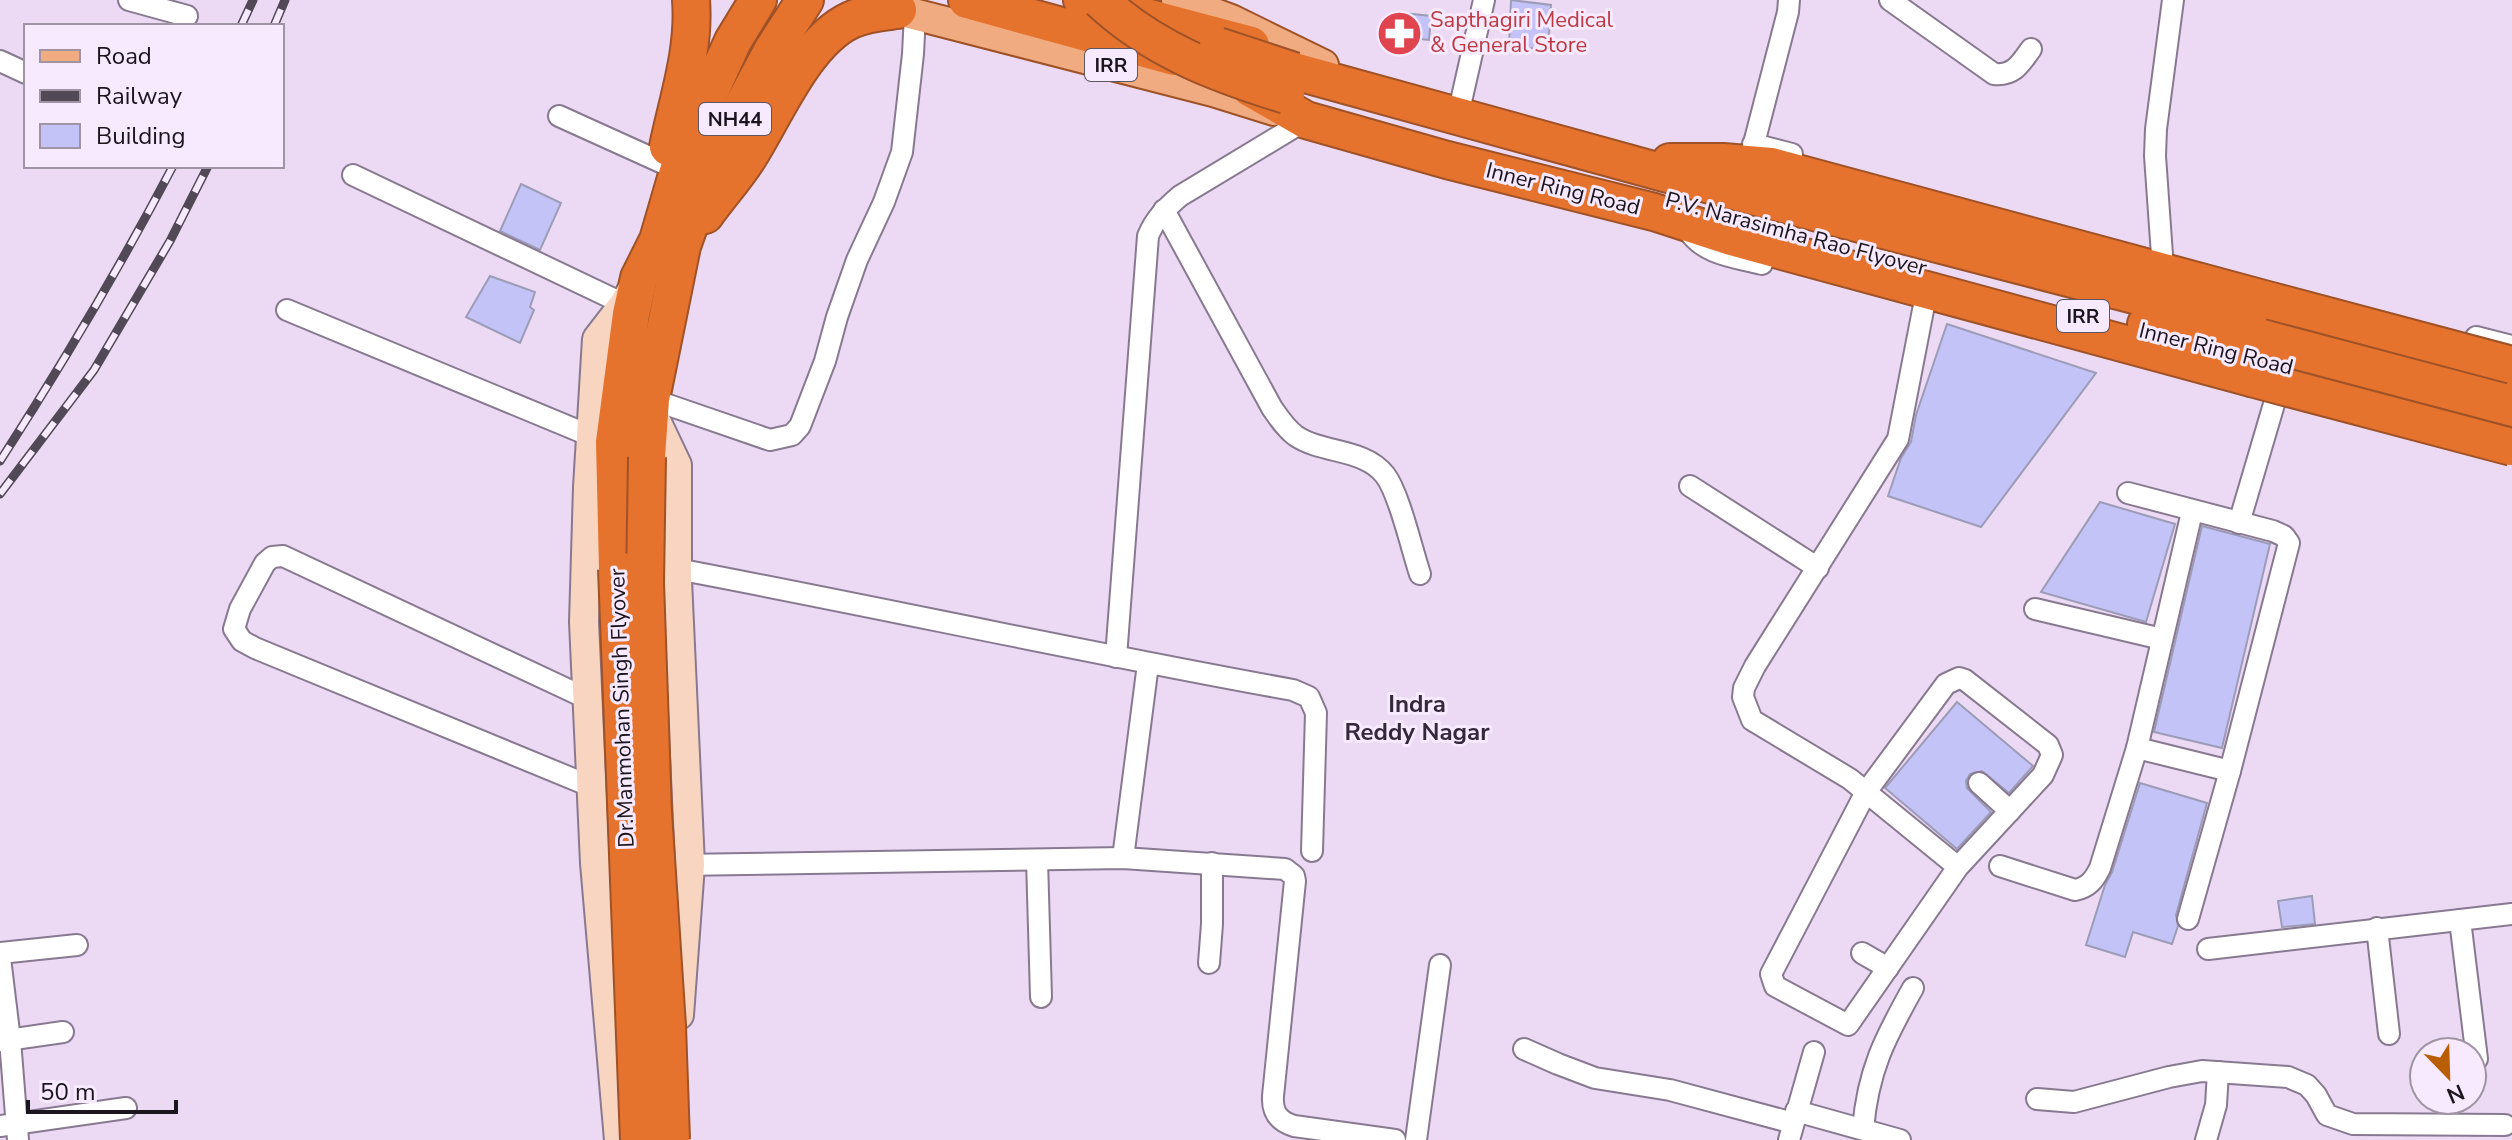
<svg xmlns="http://www.w3.org/2000/svg" width="2512" height="1140" viewBox="0 0 2512 1140" font-family="'Nunito Sans',sans-serif">
  <style>
    .building { fill: #c4c3f8; stroke: #9c9cb7; stroke-width: 2 }
    .lines { fill: none; stroke-linecap: round; stroke-linejoin: round }
    .street-casing { stroke: #887990; stroke-width: 24 }
    .secondary-casing { stroke: #887990; stroke-width: 32 }
    .primary-casing { stroke: #9f5228; stroke-width: 34 }
    .highway-casing { stroke: #9f5228; stroke-width: 40 }
    .street { stroke: #fff; stroke-width: 20 }
    .secondary { stroke: #f8d5c0; stroke-width: 28 }
    .primary { stroke: #f0ab81; stroke-width: 30 }
    .highway { stroke: #e6732d; stroke-width: 36 }
    .rail-casing { stroke: #524957; stroke-width: 9 }
    .rail { stroke: #f7e9fe; stroke-width: 6; stroke-dasharray: 18; stroke-linecap: butt }
    .highway-bridge-casing { stroke: #9f5228; stroke-width: 40; stroke-linecap: butt }
    .highway-bridge { stroke: #e6732d; stroke-width: 36 }
    .labels { text-anchor: middle; dominant-baseline: central; stroke-width: 6; stroke-linejoin: round; paint-order: stroke }
    .shield { fill: #f7e9fe; stroke: #5d5561; stroke-width: 2 }
    .shield-label { font-size: 20px; font-weight: bold; fill: #1b151e }
    .health-label { font-size: 22px; fill: #be3a42; stroke: #f7e9fe; text-anchor: start }
    .street-label { font-size: 22px; fill: #1b151e; stroke: #f7e9fe }
    .neighbourhood-label { font-size: 24px; font-weight: bold; fill: #35283b; stroke: #f7e9fe }
  </style>
  <rect width="100%" height="100%" fill="#ecdaf4"/>
  <g class="building">
    <path d="M1511 0 1551 5 1548 50 1509 46Z"/>
    <path d="M1394 12 1431 16 1429 40 1391 36Z"/>
    <path d="M521 184 561 203 540 250 500 231Z"/>
    <path d="M490 276 535 292 530 307 534 310 520 343 466 317Z"/>
    <path d="M1947 324 2096 373 1981 527 1888 496 1901 458 1911 442 1916 415Z"/>
    <path d="M2100 502 2175 524 2146 622 2041 592Z"/>
    <path d="M2202 526 2270 544 2222 748 2154 732Z"/>
    <path d="M1957 702 2033 766 2009 793 1982 771 1970 774 1966 781 1967 788 1991 812 1957 849 1885 788Z"/>
    <path d="M2140 783 2207 803 2176 915 2178 926 2172 944 2133 932 2125 957 2086 945 2105 885 2112 872Z"/>
    <path d="M2312 896 2315 924 2282 927 2278 901Z"/>
  </g>
  <g class="lines">
    <defs>
      <g id="street">
        <path d="M129 0 187 16"/>
        <path d="M1890 0 1994 74C2014 76 2020 64 2031 49"/>
        <path d="M0 61 26 73"/>
        <path d="M1460 106 1484 0"/>
        <path d="M559 116 665 164"/>
        <path d="M1753 144 1792 154"/>
        <path d="M1751 155 1788 12 1789 0"/>
        <path d="M353 175 624 304"/>
        <path d="M1164 210 1272 408C1279 418 1286 429 1296 436 1323 454 1364 448 1385 475 1399 493 1412 550 1420 574"/>
        <path d="M1688 230C1704 255 1735 257 1762 264"/>
        <path d="M2162 255 2155 156 2156 129 2173 0"/>
        <path d="M1924 305 1898 439 1755 666 1744 688 1743 697 1752 720 1850 779 1866 792 1771 974 1775 986 1848 1025 1958 867 1866 792 1946 684 1959 678 1965 680 2048 745 2052 755 2043 775 1958 867"/>
        <path d="M287 310 591 436"/>
        <path d="M2476 337 2512 346"/>
        <path d="M651 399 770 440 792 435 800 426 825 361 837 317 857 260 884 202 902 152 913 54 915 14"/>
        <path d="M1690 486 1818 568"/>
        <path d="M2128 493 2273 531 2284 536 2289 543 2230 771 2188 919"/>
        <path d="M2239 523 2282 377"/>
        <path d="M677 569C883 608 1087 653 1293 690L1309 697 1316 713 1312 851"/>
        <path d="M2035 609 2162 639"/>
        <path d="M1116 657 1148 236C1155 219 1166 208 1180 196L1306 120"/>
        <path d="M588 699 283 556 272 557 265 563 240 609 234 629 242 641 255 648 590 786"/>
        <path d="M2137 748 2230 771"/>
        <path d="M1979 783 2010 811"/>
        <path d="M1123 858 1148 664"/>
        <path d="M1037 860 1041 997"/>
        <path d="M678 865 1123 858 1285 869 1294 876 1295 881 1273 1096C1272 1112 1278 1121 1294 1126L1395 1140"/>
        <path d="M2000 866 2075 890C2089 887 2094 880 2100 868L2137 748 2192 512"/>
        <path d="M2460 920 2477 1059"/>
        <path d="M2377 928 2389 1034"/>
        <path d="M2208 949 2512 914"/>
        <path d="M0 953 77 945"/>
        <path d="M1862 953 1888 968"/>
        <path d="M0 958 10 1040 18 1140"/>
        <path d="M1209 963 1212 924V863"/>
        <path d="M0 1041 63 1032"/>
        <path d="M1524 1049 1558 1064 1595 1078 1670 1090 1793 1123"/>
        <path d="M2037 1099 2074 1102 2169 1077 2202 1071 2288 1077 2307 1085 2316 1095 2327 1115 2353 1124 2505 1125"/>
        <path d="M1796 1111 1900 1140"/>
        <path d="M0 1126 126 1108"/>
        <path d="M1863 1129C1868 1070 1885 1038 1913 988"/>
        <path d="M1416 1140 1440 965"/>
        <path d="M1789 1140 1814 1052"/>
        <path d="M2206 1140 2216 1105 2218 1072"/>
      </g>
      <g id="secondary">
        <path d="M650 408 677 465V580L690 865 679 1015"/>
        <path d="M619 1140 595 863 584 622 588 487 597 339 624 304 632 290"/>
      </g>
      <g id="primary">
        <path d="M1177 0 1231 20 1323 65"/>
        <path d="M898 10 1213 91 1274 110"/>
      </g>
      <g id="highway">
        <path d="M967 0 1174 57"/>
        <path d="M1082 0 1251 45"/>
        <path d="M1294 71 1664 173 2512 393"/>
        <path d="M1250 88 1306 120 1447 160 1654 212 1731 237 2251 378"/>
        <path d="M668 147C678 99 695 50 691 0"/>
        <path d="M1670 162H1723L1771 166 2271 301"/>
        <path d="M705 215C719 195 736 177 749 156 775 115 805 41 851 20 866 13 882 12 898 10"/>
        <path d="M2146 324 2512 419"/>
        <path d="M647 457 651 399 682 246 710 167 772 51 805 0"/>
        <path d="M617 569 614 442 631 314 639 278 658 240 681 161 707 98 733 41 758 0"/>
      </g>
    </defs>
    <use href="#street" class="street-casing"/>
    <use href="#secondary" class="secondary-casing"/>
    <use href="#primary" class="primary-casing"/>
    <use href="#highway" class="highway-casing"/>
    <use href="#street" class="street"/>
    <use href="#secondary" class="secondary"/>
    <use href="#primary" class="primary"/>
    <use href="#highway" class="highway"/>
    <defs>
      <g id="rail">
        <path d="M241 26 253 0"/>
        <path d="M274 26 285 0"/>
        <path d="M0 461C62 365 120 267 173 166"/>
        <path d="M0 494 94 370 170 241 208 166"/>
      </g>
    </defs>
    <use href="#rail" class="rail-casing"/>
    <use href="#rail" class="rail"/>
    <defs>
      <g id="highway-bridge">
        <path d="M1100 0C1153 50 1218 74 1286 95"/>
        <path d="M1218 46 1294 71"/>
        <path d="M2271 301 2512 365"/>
        <path d="M2251 378 2512 447"/>
        <path d="M647 457 645 583 653 812 667 1026 671 1140"/>
        <path d="M617 569 639 1140"/>
      </g>
    </defs>
    <use href="#highway-bridge" class="highway-bridge-casing"/>
    <use href="#highway-bridge" class="highway-bridge"/>
  </g>
  <defs>
    <symbol id="pharmacy-disc" viewBox="-11 -11 22 22"><circle r="9.5" fill="#e0444e" stroke="#f7e9fe"/><path d="M-2-6h4v4h4v4h-4v4h-4v-4h-4v-4h4Z" fill="#fff"/></symbol>
  </defs>
  <g fill-rule="evenodd">
    <use href="#pharmacy-disc" x="1374" y="8" width="51" height="51"/>
  </g>
  <g class="labels">
    <g class="shield">
      <rect x="1085" y="49" width="52" height="32" rx="6"/>
      <rect x="699" y="103" width="72" height="32" rx="6"/>
      <rect x="2057" y="300" width="52" height="32" rx="6"/>
    </g>
    <g class="shield-label">
      <text x="1111" y="65">IRR</text>
      <text x="735" y="119">NH44</text>
      <text x="2083" y="316">IRR</text>
    </g>
    <g class="health-label">
      <text x="1430" y="20">Sapthagiri Medical<tspan x="1430" dy="25">&amp; General Store</tspan></text>
    </g>
    <g class="street-label">
      <text transform="translate(1563 189) rotate(14)">Inner Ring Road</text>
      <text transform="translate(1796 234) rotate(15)">P.V. Narasimha Rao Flyover</text>
      <text transform="translate(2216 349) rotate(14)">Inner Ring Road</text>
      <text transform="translate(622 708) rotate(-92)">Dr.Manmohan Singh Flyover</text>
    </g>
    <g class="neighbourhood-label">
      <text x="1417" y="704">Indra<tspan x="1417" dy="28">Reddy Nagar</tspan></text>
    </g>
  </g>
  <rect x="24" y="24" width="260" height="144" fill="#f7e9fe" stroke="#9f94a4" stroke-width="2"/>
  <rect x="40" y="50" width="40" height="12" fill="#f0ab81" stroke="#9f94a4" stroke-width="2"/>
  <text x="96" y="64" font-size="24" fill="#1b151e">Road</text>
  <rect x="40" y="90" width="40" height="12" fill="#524957" stroke="#9f94a4" stroke-width="2"/>
  <text x="96" y="104" font-size="24" fill="#1b151e">Railway</text>
  <rect x="40" y="124" width="40" height="24" fill="#c4c3f8" stroke="#9f94a4" stroke-width="2"/>
  <text x="96" y="144" font-size="24" fill="#1b151e">Building</text>
  <g transform="translate(2448 1076) rotate(157)"><circle r="38" fill="#f7e9fe" stroke="#9f94a4" stroke-width="2"/>
  <path d="M0-6L14 30L0 20L-14 30Z" fill="#b95e02"/>
  <text y="-12" font-size="22" font-weight="bold" text-anchor="middle" fill="#1b151e">N</text>
  </g>
  <path d="M28 1100v12h148v-12" fill="none" stroke="#1b151e" stroke-width="4"/>
  <text x="40" y="1100" font-size="24" fill="#1b151e" stroke="#f7e9fe" stroke-width="6" paint-order="stroke">50 m</text>
</svg>
